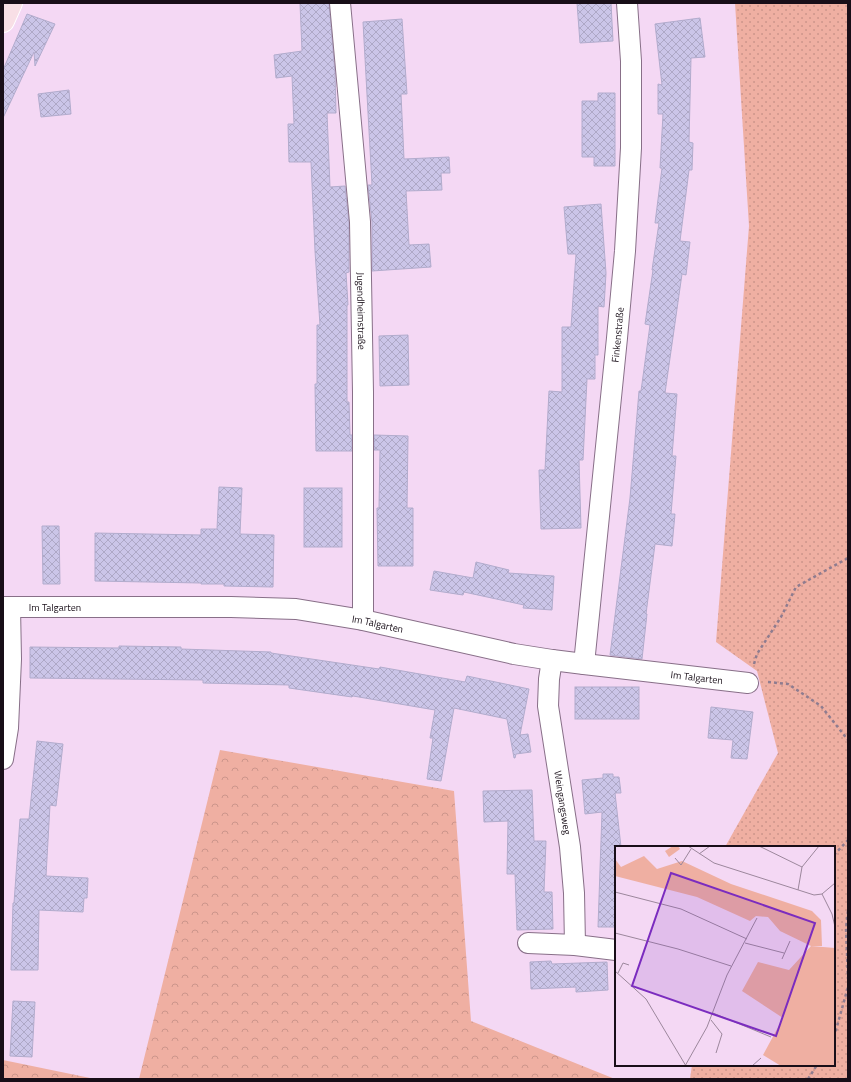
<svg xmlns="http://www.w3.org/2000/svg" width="851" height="1082" viewBox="0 0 851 1082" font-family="'Titillium Web',sans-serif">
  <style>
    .grass { fill: url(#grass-dots) }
    .forest { fill: url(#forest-crowns) }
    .building { fill: url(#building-cross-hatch); stroke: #b2accd }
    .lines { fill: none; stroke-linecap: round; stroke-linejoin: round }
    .minor-casing { stroke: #886f88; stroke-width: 22 }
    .major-casing { stroke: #fff; stroke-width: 24 }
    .path { stroke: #8f7c8f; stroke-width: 2.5; stroke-dasharray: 3 3; stroke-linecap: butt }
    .minor { stroke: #fff; stroke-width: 20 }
    .major { stroke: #f8dfe6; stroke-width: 22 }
    .labels { text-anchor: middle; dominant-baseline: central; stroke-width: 4; stroke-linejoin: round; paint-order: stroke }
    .street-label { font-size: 10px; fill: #180e18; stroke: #fee8fe }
    .inset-road { fill: none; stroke: #9c879c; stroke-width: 1 }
    .view { fill: #7b2cbf; fill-opacity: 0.15; stroke: #7b2cbf; stroke-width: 2 }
    .inset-edge { fill: none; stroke: #180e18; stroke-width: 2 }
  </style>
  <defs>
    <pattern id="grass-dots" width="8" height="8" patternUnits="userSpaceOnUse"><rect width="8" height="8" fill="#efafa2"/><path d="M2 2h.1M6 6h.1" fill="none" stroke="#cc958b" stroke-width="1.8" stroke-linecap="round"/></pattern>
    <pattern id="forest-crowns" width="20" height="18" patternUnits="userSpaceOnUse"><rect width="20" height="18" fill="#efafa2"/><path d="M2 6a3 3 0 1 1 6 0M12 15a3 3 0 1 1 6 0" fill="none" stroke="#cc958b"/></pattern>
    <pattern id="building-cross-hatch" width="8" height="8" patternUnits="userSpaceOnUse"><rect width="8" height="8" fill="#cbc5e8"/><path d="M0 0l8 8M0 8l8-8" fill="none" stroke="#aea8c6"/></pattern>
  </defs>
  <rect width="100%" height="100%" fill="#f4d8f4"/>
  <path class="grass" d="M735 3H848V1079H690L692 1065H834V847H725L778 753 757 671 716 642 749 226Z"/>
  <g class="forest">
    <path d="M220 750 454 791 471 1021 615 1079H139Z"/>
    <path d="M3 1060 95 1079H3Z"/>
  </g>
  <g class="building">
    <path d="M300 3H329L335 73 336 113H327L330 187 345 186 349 223V272L346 273 348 305H347V402H349L350 435H352V451H316L315 384H317V325H320L315 251 311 162H289L288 124H294L292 76 276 78 274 55 302 51Z"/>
    <path d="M577 3H611L613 41 580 43Z"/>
    <path d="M27 14 55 24 35 66 34 52 3 118V70Z"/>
    <path d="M700 18 705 57 691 58 689 142 693 143 692 170H689L680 241 690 242 686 275 682 274 665 393 677 394 672 456H676L671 514H675L672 546 655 544 646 614H647L642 659 610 655 630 498 639 391H641L650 325 645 324 653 270H652L659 223H655L662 168H660L663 114H658V84L662 85 655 24Z"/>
    <path d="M402 19 407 94H401L404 159 449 157 450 173H441L442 190 406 191 409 245 429 244 431 267 372 271V222L368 185H372L363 22Z"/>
    <path d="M69 90 71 114 41 117 38 94Z"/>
    <path d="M598 93H615V166H594V157H582V101H598Z"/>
    <path d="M601 204 606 273 604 307 598 306V355H595V379H587L583 460H579L581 528 541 529 539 470H545L549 391 562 392V327H571L576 254H568L564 207Z"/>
    <path d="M408 335 409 385 380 386 379 336Z"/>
    <path d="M374 435 408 436 407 508H413V566H378L377 508H379L380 450H374Z"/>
    <path d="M219 487 242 488 240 534 274 535 273 587 224 586V584H201V583L95 581V533L201 535V529H217Z"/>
    <rect x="304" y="488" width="38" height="59"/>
    <path d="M42 526H59L60 584H43Z"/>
    <path d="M476 562 509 570 508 573 554 576 552 610 523 608 524 605 464 592 463 595 430 590 434 571 473 578Z"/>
    <path d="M119 646 181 647V649L271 652V653L379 669 380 667 465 682 467 676 529 689 520 735 528 734 531 752 516 754 515 758H514L507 719 454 708 441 781 427 779 433 738H430L435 710 353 696 352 697 289 688V685L203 683V680L30 678V647L119 648Z"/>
    <rect x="575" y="687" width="64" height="32"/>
    <path d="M711 707 753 712 747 759 731 758 733 740 708 738Z"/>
    <path d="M37 741 63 744 56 806 50 805 46 876 88 878 87 898H84L83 912 39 910 38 970H11L13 903H14L20 819H29Z"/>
    <path d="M603 774H613V777H619L621 793H615L621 847H616V927H598L602 812 585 814 582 780 603 778Z"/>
    <path d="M532 790 534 841H546L544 892H552L553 929 517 930 515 874H507L508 821 484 822 483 791Z"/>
    <path d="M551 961 552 964 607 962 608 990 576 992V987L531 989 530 962Z"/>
    <path d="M13 1001 35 1002 32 1057 10 1056Z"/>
  </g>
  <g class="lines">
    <defs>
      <g id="minor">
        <path id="s1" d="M340 3 360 222 363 392V620"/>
        <path id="s2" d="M3 607H231L296 609 363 620 514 654 552 660 584 664 748 683"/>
        <path id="s3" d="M552 660 549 679 548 706 570 847 574 893 575 945"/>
        <path id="s4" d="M584 664 617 338 625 251 631 148V61L627 3"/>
        <path d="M3 759 8 728 11 659 10 607"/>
        <path d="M528 943 575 945 616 950"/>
      </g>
      <path id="major" d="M3 21 11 3"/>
    </defs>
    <use href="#minor" class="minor-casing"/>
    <use href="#major" class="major-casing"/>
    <g class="path">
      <path d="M754 664 757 654 781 617 796 587 848 558"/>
      <path d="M768 682 788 684 821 706 848 740"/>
      <path d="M834 855 848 840"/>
      <path d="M848 911 846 928 848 979"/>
      <path d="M834 1037 848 987"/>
      <path d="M808 1079 817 1065"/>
    </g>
    <use href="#minor" class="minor"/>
    <use href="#major" class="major"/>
  </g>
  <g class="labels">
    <g class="street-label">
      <text stroke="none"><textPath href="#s1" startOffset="309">Jugendheimstraße</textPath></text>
      <text stroke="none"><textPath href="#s4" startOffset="331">Finkenstraße</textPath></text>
      <text stroke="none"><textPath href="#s2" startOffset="52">Im Talgarten</textPath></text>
      <text stroke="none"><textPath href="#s2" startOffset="376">Im Talgarten</textPath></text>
      <text stroke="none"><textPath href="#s2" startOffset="700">Im Talgarten</textPath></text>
      <text stroke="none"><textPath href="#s3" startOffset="144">Weingangsweg</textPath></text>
    </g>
  </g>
  <g transform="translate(615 846)">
    <rect width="220" height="220" fill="#f4d8f4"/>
    <path d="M29 10 42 23 67 15 116 38 197 65 206 74 207 100H196L165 85 153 71 141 70 135 75 82 51 0 30V13L6 21Z" fill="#efafa2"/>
    <path d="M196 100 220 102V220H166L148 209 168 172 127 145 143 116 174 124Z" fill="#efafa2"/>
    <path d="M58 0H63L65 3 54 11 50 5Z" fill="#efafa2"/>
    <path class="inset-road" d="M73 0 99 17 199 49 207 48 220 37M144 0 187 21M84 8 95 0M60 12 66 19 76 3M183 44 187 21 204 0M0 46 66 63 132 93M207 48 217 68 220 81M0 87 63 103 116 120M130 97 169 107M167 113 175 95M0 125 31 153 71 220M3 127 8 117 14 119M98 167 156 191M96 174 107 188 101 207M70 220 92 181 112 129 142 72M137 220 146 212"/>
    <path class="view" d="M56 27 200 77 161 190 17 140Z"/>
    <rect width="220" height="220" class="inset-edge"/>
  </g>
  <rect width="851" height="1082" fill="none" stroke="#180e18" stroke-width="8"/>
</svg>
